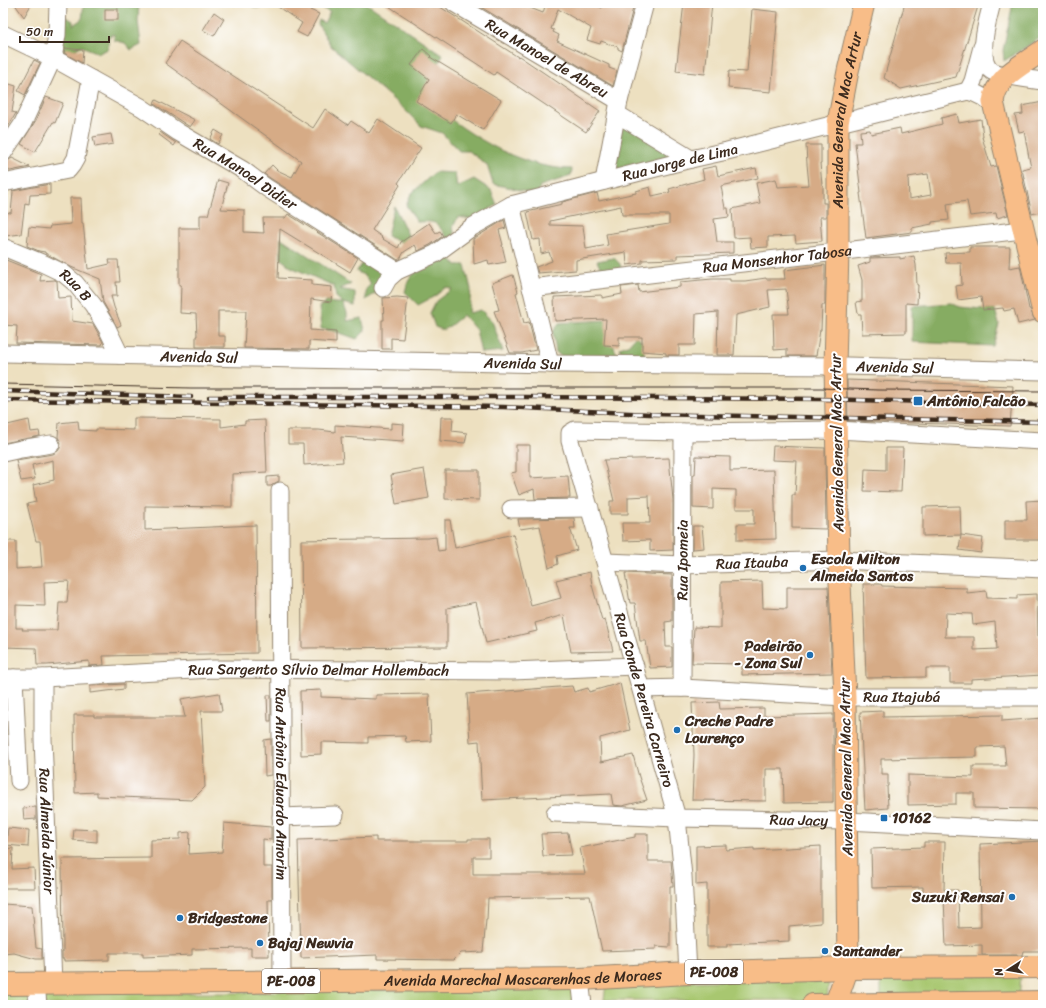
<svg xmlns="http://www.w3.org/2000/svg" width="1046" height="1008" viewBox="0 0 1046 1008" font-family="Sriracha,sans-serif">
  <style>
    .green { fill: #a8c76f; stroke: #727846 }
    .forest { fill: #86ac62; stroke: #606b40 }
    .building { fill: #d6ab86; fill-rule: evenodd }
    .lines { fill: none; stroke-linecap: round; stroke-linejoin: round }
    .minor-casing { stroke: #94856f; stroke-width: 19 }
    .major-casing { stroke: #94856f; stroke-width: 23 }
    .highway-casing { stroke: #94856f; stroke-width: 24 }
    .minor { stroke: #fff; stroke-width: 17 }
    .major { stroke: #f8bd88; stroke-width: 21 }
    .highway { stroke: #f8bd88; stroke-width: 22 }
    .tram { stroke: #3b2a1e; stroke-width: 1 }
    .rail-casing { stroke: #3b2a1e; stroke-width: 4.5 }
    .rail { stroke: #fff; stroke-width: 3; stroke-dasharray: 9; stroke-linecap: butt }
    .poi-dot { fill: #1f6fb2; stroke: #fff; stroke-width: 1.5 }
    .labels { text-anchor: middle; dominant-baseline: central; stroke-width: 4; stroke-linejoin: round; paint-order: stroke }
    .shield { fill: #fff; stroke: #766a62; stroke-width: 1 }
    .shield-label { font-size: 14px; font-weight: bold; fill: #3b2a1e }
    .street-label { font-size: 15px; fill: #3b2a1e; stroke: #fff }
    .poi-label { font-size: 15px; font-weight: bold; fill: #3b2a1e; stroke: #fff; text-anchor: start }
  </style>
  <rect width="100%" height="100%" fill="#fff"/>
  <filter id="ink" filterUnits="userSpaceOnUse"><feTurbulence type="fractalNoise" baseFrequency=".025" numOctaves="2"/><feDisplacementMap in="SourceGraphic" scale="8" xChannelSelector="R" yChannelSelector="G"/><feConvolveMatrix kernelMatrix="1 2 1 2 8 2 1 2 1" color-interpolation-filters="sRGB"/></filter>
  <filter id="wash" filterUnits="userSpaceOnUse"><feTurbulence type="fractalNoise" baseFrequency=".012" numOctaves="4" result="noise"/><feDisplacementMap in="SourceGraphic" scale="16" xChannelSelector="R" yChannelSelector="G"/><feGaussianBlur stdDeviation="0.9" result="paint"/><feColorMatrix in="noise" values="0 0 0 0 0 0 0 0 0 0 0 0 0 0 0 0 0 1.4 0 .05"/><feComposite in="paint" operator="in"/></filter>
  <g filter="url(#wash)">
    <rect width="100%" height="100%" fill="#ede0c0"/>
    <g class="green">
      <path d="M881 974 1021 976 1019 998 881 996Z"/>
      <path d="M829 978 827 1000H604L606 984Z"/>
      <path d="M578 988 579 1005H44V989C124 991 205 996 285 991Z"/>
      <rect x="3" y="992" width="28" height="13"/>
    </g>
    <g class="forest">
      <path d="M84 3H139L138 21 141 45 131 50 125 43 114 40V34L109 36 108 49 99 53 81 46 60 57 62 17 68 18 73 21V25L82 19Z"/>
      <path d="M248 3H280L278 6 255 8Z"/>
      <path d="M325 3H366L443 55 421 96C464 131 515 168 572 169L571 176 540 186 537 195 512 188 493 184 487 165 469 151H459L442 133 421 126 403 108 331 46 318 24 319 20 324 23 330 12 321 8Z"/>
      <path d="M1013 3H1043V36L1004 61 1003 50Z"/>
      <path d="M619 118 678 159 609 176Z"/>
      <path d="M435 172 455 173 457 187 474 179 491 190 497 205 472 219 458 217 453 227 455 237 447 238C436 222 438 221 417 222L406 205 411 194Z"/>
      <path d="M394 206 411 241 404 244 387 236Z"/>
      <path d="M281 238 351 284 340 289 355 292V306L343 303 347 313V321L362 318 365 331 357 339C345 335 334 330 321 329L319 307 327 302 335 303H343L336 297 334 286 291 267 281 259Z"/>
      <path d="M447 253 456 265H465L471 289 469 313 481 310 492 321 503 351 481 353 476 330 463 315 451 325 443 330 435 327 430 313 436 301 452 289 446 287 435 296 418 305 405 292C406 289 407 283 409 280 416 267 435 259 447 253Z"/>
      <path d="M366 256 385 269 377 292 366 300V289L371 284 365 276 356 271 361 266Z"/>
      <path d="M614 258 620 264 622 273 603 274 597 261Z"/>
      <path d="M952 303 959 307 995 310 999 324 993 346 912 342V306Z"/>
      <path d="M608 320V333L618 357 563 358 556 352 553 332 559 323Z"/>
      <path d="M637 335 644 345V358L623 357 620 348 628 345Z"/>
    </g>
    <g id="blocks">
      <g class="building">
        <path d="M14 3H32L24 17Z"/>
        <path d="M272 3H315L310 10 319 14 307 37 297 32 302 23Z"/>
        <path d="M384 3H434L518 57 519 56 600 111 586 132 496 72 494 75Z"/>
        <path d="M474 3H526L525 6 543 13 546 3H591L602 8 604 3 634 4 622 51 618 49V47L601 41 600 44 587 40 591 28 558 9 551 29 554 30 553 32 559 35 557 41 609 65V68L617 71 613 86Z"/>
        <path d="M684 3H712L705 74 676 71Z"/>
        <path d="M905 3H979L956 77 901 89 884 78Z"/>
        <rect x="105" y="9" width="13" height="11"/>
        <path d="M752 9 778 12 771 92 728 88 729 71 747 72Z"/>
        <path d="M214 12 224 19 214 36 203 30Z"/>
        <path d="M180 41 313 128 325 109 348 125 351 121 369 133 378 119 421 148 398 183 400 185 372 230 382 237 381 238 398 248 401 242 429 223 436 233 440 231 443 236 430 245 418 251 415 245 404 252 400 259 398 260 273 180 264 174 272 165 277 170 292 177 301 161 165 63Z"/>
        <path d="M65 48 83 50 82 63 64 53Z"/>
        <path d="M423 49 431 56 430 57 501 100 483 130 456 114 451 123 416 101 429 79 411 65Z"/>
        <path d="M34 60 40 63 25 95 18 91Z"/>
        <path d="M3 82 16 86 12 112 16 113 4 134Z"/>
        <path d="M46 97 63 103 55 123 53 122 35 152 21 144 36 120Z"/>
        <path d="M156 100 195 120 190 127 154 104Z"/>
        <path d="M1043 102V211L1032 214 1022 169 1031 167 1030 163 1024 131 1019 132 1015 115 1023 114 1022 106Z"/>
        <path d="M957 114 959 123 981 119 983 137H982L991 167 996 166 1008 215 997 218 996 213 970 216 967 201 947 204 949 220 932 222V224L912 228V232L866 238 860 193H861L855 143H861L860 131 870 130 871 134 900 128 901 134 942 124 941 118ZM928 174 931 195 909 199 908 177Z"/>
        <path d="M215 130 223 135 218 144 210 139Z"/>
        <path d="M160 132 176 143 174 146 158 134Z"/>
        <path d="M111 134 113 144 95 147 93 137Z"/>
        <path d="M806 145H821V163H820L822 185H823V203H826V217H820L822 241 796 243 795 236 768 237V247L751 248 750 237 734 238 732 209 760 203 756 183 776 179 778 187 809 185 807 164Z"/>
        <path d="M12 158 30 167 10 171 3 168 6 162Z"/>
        <path d="M716 166 718 176 756 168 758 178 721 186 725 208H728L729 217 714 219 717 242H733V253L677 255V259L642 260V263L627 265 626 252 576 260V270L538 273 536 267 552 261 549 252 541 254 540 239 533 240 527 212 562 204V202L597 193 599 201 636 193V191L650 187 652 196 670 192 669 189 704 179 702 169ZM621 206 622 215H669V224L606 234 608 245 586 249 583 226 550 225V221Z"/>
        <path d="M218 180 228 183 221 209 244 210V232L264 233 263 218H285L288 214 358 258 350 272 280 229 278 278 312 280V285L332 287 331 302 311 299 310 330 336 332V343L309 341V349L244 348 246 311H218V336H225V347H196V336H197L196 314 180 313 181 285H179V228H200V215H208Z"/>
        <path d="M50 184V194L30 195 29 204 25 203 21 234 5 236 3 224V212L11 213 13 192 12 191Z"/>
        <path d="M70 198H81L82 223H83L88 269 110 264 109 260H118L120 282H116L117 296H111L114 307 121 325 117 327 103 302 100 279 71 267 45 253V252L39 251 27 246 29 227 49 229 50 226 71 224Z"/>
        <path d="M504 220 506 228 499 230 503 245H502L506 262 489 265 488 260 474 264 473 239Z"/>
        <path d="M970 247H1010L1009 268 1020 266 1029 309H1030L1035 320 1018 324 1014 309 1004 311 1003 308 983 310 981 297 958 300 956 286 962 285 961 263H946L945 253 970 252Z"/>
        <path d="M914 256 916 265 917 285H918L917 304 906 303V333L862 334 861 314H858L856 302 862 301V280L858 266 870 262V258L900 257V259Z"/>
        <path d="M6 260 41 274 40 281 55 280 57 281 58 298 71 297 72 321 93 324 103 342 102 345 16 343 17 326 3 325V273Z"/>
        <path d="M825 265V305H822L821 330H820L816 356H787V349L774 350 773 314H789L786 289 768 290 770 307 736 315 734 355H717L718 312 696 314 695 345H679V355H666V353L642 351V337H619V346L604 345 606 319 555 321 554 297 602 295V298L622 294 621 287 638 285 639 292 680 287V282L712 279H730V281H745L766 278V279H785L784 270Z"/>
        <path d="M513 275 518 292 516 293 524 323 529 322 536 350 522 353H510L494 311 499 310 492 283Z"/>
        <path d="M397 297 408 298 403 339 391 338V349H382V320H384L383 298Z"/>
        <path d="M847 380 1013 386 1010 426 848 421Z"/>
        <path d="M441 417H453L452 431 467 433 465 443 440 441Z"/>
        <path d="M134 418 221 419V427L245 424V421L265 420 267 472 232 474V507L145 506V530L256 525 257 653 103 656 104 665 89 666V661L47 665H37L36 648 3 647V541H16V569L42 567 40 541H36L27 504 36 502 33 485 54 480 53 460 32 465 35 479 21 481 16 460 53 454 58 451 60 448 61 443 58 437 59 423 78 421 79 430 96 431V429L134 430ZM69 581 67 603H59L57 630H22L23 628H16V605L45 606 44 582Z"/>
        <path d="M29 420 31 432 39 431 40 436 3 443V426Z"/>
        <path d="M391 423 404 424 403 441 341 437 343 462 304 465 303 444H288V430H319L335 432V425L391 429Z"/>
        <path d="M516 445H530V478L568 476 570 498 535 499 534 489 519 495 511 473 516 472Z"/>
        <path d="M773 446 825 448 826 529 792 528V495H795L797 461 772 460Z"/>
        <path d="M886 448H903L901 492 864 491 865 469 886 470Z"/>
        <path d="M696 456 730 457V471L774 470 776 539 737 540V524H754V509H736V490L713 489V509L693 508V475H695Z"/>
        <path d="M669 458 673 500V550L650 551V540L623 541 622 523H650L649 496 628 497V514H610V501H614L604 460Z"/>
        <path d="M424 469 429 498 396 504 391 475Z"/>
        <path d="M445 470H479V500L445 499Z"/>
        <path d="M279 476V481L275 483 271 486H267V477Z"/>
        <path d="M1043 500V540H1005V520H1027L1026 501Z"/>
        <path d="M960 506 961 535 923 536V507Z"/>
        <path d="M574 518 575 528H570L577 550 557 556 558 564 549 568 540 526 520 529 518 519Z"/>
        <path d="M445 520H450L455 548 513 534 531 606 561 598 556 580 590 572 592 585 602 620 605 619 613 651 571 652 564 615 535 623 537 631 486 643 476 602 447 608V647L302 648 301 540 428 538 436 537 438 551 445 550Z"/>
        <path d="M693 526H702L704 548 693 549Z"/>
        <path d="M961 535 983 538 981 553 959 550Z"/>
        <path d="M625 573 672 575V621L665 622 666 647H672V667L650 668 646 641H640L635 603H630Z"/>
        <path d="M762 581 763 608 787 609V587H828L832 673 742 675V664L692 663 694 627 721 628V582Z"/>
        <path d="M863 584H881L882 586 967 588V593L986 591 987 598 1017 599V595L1037 594 1038 636 1043 635V675L971 679V683H950V668H926V677L866 678ZM946 613 972 614 973 625 995 622 997 649 974 650V637H945Z"/>
        <path d="M620 683 630 730 600 738 601 762 633 755 639 777 647 800 622 806 613 805 611 794 482 800 479 741 470 742 467 694 572 686 574 692 588 688 589 692Z"/>
        <path d="M124 684V689L90 693V686Z"/>
        <path d="M321 690V697L376 699V695L429 694 431 741 406 742 405 736 368 737V743L321 742V754L301 755 300 691Z"/>
        <path d="M219 693 222 711H201L205 787 192 800 97 796V792L75 793 74 715H94V717H185L181 699Z"/>
        <path d="M267 695H271V721H268Z"/>
        <path d="M719 702 720 709 764 708V716L833 714V802L784 803 783 769H766V801L692 800 694 755 692 703Z"/>
        <path d="M883 711V717L1002 715V721L1043 718V809L974 808V793H956V804L908 805V775L973 777V766H1006L1004 746 977 747V757L881 759V774H888V786H887L888 808 865 810 860 712Z"/>
        <path d="M271 739V775L265 776 264 740Z"/>
        <path d="M36 807V819L24 820 23 808Z"/>
        <path d="M224 823 271 827V840L263 839V867H272V900H268L269 956H251V948L192 949V955L143 957V953H109V960L64 961V959H62V952H63L62 859 151 858V840L180 839V833L190 832 189 854 222 852Z"/>
        <path d="M8 828 29 830 28 847 6 845Z"/>
        <path d="M74 829 97 830V842L73 840Z"/>
        <path d="M568 833 572 855 543 856 541 834Z"/>
        <path d="M635 834H648V861H671L673 886H670V947L656 946V949L602 951 590 896 488 898 487 920H486L483 952 461 953 454 960 377 959V955L301 958 298 840 376 837V841H468V839H489V857H473V874H585L580 848 635 837Z"/>
        <path d="M1043 841V951H1023L1022 955H982V945L946 946 944 898 923 897V887L872 888 871 849 924 847V842H945L944 890H958L959 928 981 927 980 844Z"/>
        <path d="M726 845V850L754 848V850L821 846V923L789 926V941L727 944V947H707V884L696 885V846Z"/>
        <path d="M13 848 12 869 34 868 35 888H3V849Z"/>
        <path d="M3 904 32 906 36 948 42 949V959H36L14 953 3 954Z"/>
      </g>
    </g>
  </g>
  <g filter="url(#ink)">
    <use href="#blocks" fill-opacity="0" stroke="#94856f" stroke-width="1"/>
    <g class="lines">
      <defs>
        <g id="minor">
          <path id="s1" d="M454 3 619 101"/>
          <path d="M992 3C988 19 975 59 992 71 998 75 1034 80 1043 81"/>
          <path id="s2" d="M3 34 53 58 141 107 178 132 243 170 267 188 397 271"/>
          <path d="M968 91 973 81 982 47"/>
          <path d="M617 114 691 159"/>
          <path d="M3 153 22 125 53 58 57 35 58 3"/>
          <path d="M604 181 619 101 645 3"/>
          <path d="M3 183 68 170 72 165 76 158 91 79"/>
          <path d="M511 205 550 364"/>
          <path id="s3" d="M3 247 42 263 63 273 75 283 93 305 107 328 120 355"/>
          <path id="s4" d="M383 288 388 279 397 271 435 254 472 227 511 205 691 159 727 151 968 91C980 94 988 99 994 108"/>
          <path id="s5" d="M531 288 1023 230"/>
          <path id="s6" d="M3 353 550 364 847 366 1043 371"/>
          <path d="M3 453 21 449 51 444"/>
          <path id="s7" d="M280 491 282 981"/>
          <path d="M511 509 590 508"/>
          <path id="s8" d="M605 562 683 565 839 560 1043 569"/>
          <path id="s9" d="M3 678H43L213 669 512 671 635 666"/>
          <path d="M14 678 19 781"/>
          <path id="s10" d="M43 678V739L53 983"/>
          <path id="s11" d="M682 688 683 432"/>
          <path id="s12" d="M641 689 682 688 845 697H1043"/>
          <path id="s13" d="M555 813 677 818 847 821 1043 831"/>
          <path d="M281 817 335 815"/>
          <path d="M688 973 683 876 677 818 605 562 570 441V433L575 430 683 432 837 430 1043 441"/>
          <path d="M580 979 583 1005"/>
          <path d="M36 983 38 1005"/>
        </g>
        <g id="major">
          <path d="M1043 50C1024 65 996 75 993 102L1043 312"/>
          <path id="s14" d="M835 1005 848 968 845 697 839 560 835 366 838 251V123L848 71 864 3"/>
        </g>
        <g id="highway">
          <path id="s15" d="M3 984 580 979 688 973 848 968 1043 967"/>
          <path d="M813 1005 1043 1002"/>
        </g>
      </defs>
      <use href="#minor" class="minor-casing"/>
      <use href="#major" class="major-casing"/>
      <use href="#highway" class="highway-casing"/>
      <use href="#minor" class="minor"/>
      <use href="#major" class="major"/>
      <use href="#highway" class="highway"/>
      <path class="tram" d="M3 384 191 388H821L878 390 1043 391"/>
      <defs>
        <g id="rail">
          <path d="M3 391 191 397"/>
          <path d="M209 397H523L820 399 1043 405"/>
          <path d="M3 400 503 407 650 414 1043 422"/>
        </g>
      </defs>
      <use href="#rail" class="rail-casing"/>
      <use href="#rail" class="rail"/>
    </g>
  </g>
  <g class="poi-dot">
    <rect x="913" y="396" width="10" height="10" rx="2"/>
    <circle cx="803" cy="568" r="4"/>
    <circle cx="810" cy="655" r="4"/>
    <circle cx="677" cy="730" r="4"/>
    <rect x="880" y="814" width="8" height="8" rx="2"/>
    <circle cx="1012" cy="897" r="4"/>
    <circle cx="180" cy="918" r="4"/>
    <circle cx="260" cy="943" r="4"/>
    <circle cx="825" cy="951" r="4"/>
  </g>
  <g class="labels">
    <g class="shield">
      <rect x="685" y="960" width="58" height="24" rx="3"/>
      <rect x="262" y="969" width="58" height="24" rx="3"/>
    </g>
    <g class="shield-label">
      <text x="714" y="972">PE-008</text>
      <text x="291" y="981">PE-008</text>
    </g>
    <g class="street-label">
      <text stroke="none"><textPath href="#s1" startOffset="108">Rua Manoel de Abreu</textPath></text>
      <text stroke="none"><textPath href="#s14" startOffset="888">Avenida General Mac Artur</textPath></text>
      <text stroke="none"><textPath href="#s4" startOffset="329">Rua Jorge de Lima</textPath></text>
      <text stroke="none"><textPath href="#s2" startOffset="280">Rua Manoel Didier</textPath></text>
      <text stroke="none"><textPath href="#s5" startOffset="248">Rua Monsenhor Tabosa</textPath></text>
      <text stroke="none"><textPath href="#s3" startOffset="83">Rua B</textPath></text>
      <text stroke="none"><textPath href="#s6" startOffset="196">Avenida Sul</textPath></text>
      <text stroke="none"><textPath href="#s6" startOffset="520">Avenida Sul</textPath></text>
      <text stroke="none"><textPath href="#s6" startOffset="892">Avenida Sul</textPath></text>
      <text transform="translate(837 443) rotate(-91)">Avenida General Mac Artur</text>
      <text stroke="none"><textPath href="#s11" startOffset="128">Rua Ipomeia</textPath></text>
      <text stroke="none"><textPath href="#s8" startOffset="147">Rua Itauba</textPath></text>
      <text stroke="none"><textPath href="#s9" startOffset="316">Rua Sargento Sílvio Delmar Hollembach</textPath></text>
      <text stroke="none"><textPath href="#s12" startOffset="261">Rua Itajubá</textPath></text>
      <text transform="translate(644 700) rotate(74)">Rua Conde Pereira Carneiro</text>
      <text transform="translate(846 767) rotate(-91)">Avenida General Mac Artur</text>
      <text stroke="none"><textPath href="#s7" startOffset="293">Rua Antônio Eduardo Amorim</textPath></text>
      <text stroke="none"><textPath href="#s13" startOffset="244">Rua Jacy</textPath></text>
      <text stroke="none"><textPath href="#s10" startOffset="153">Rua Almeida Júnior</textPath></text>
      <text stroke="none"><textPath href="#s15" startOffset="520">Avenida Marechal Mascarenhas de Moraes</textPath></text>
    </g>
    <g class="poi-label">
      <text x="927" y="401">Antônio Falcão</text>
      <text x="811" y="559">Escola Milton<tspan x="811" dy="17">Almeida Santos</tspan></text>
      <text x="802" y="646" text-anchor="end">Padeirão<tspan x="802" dy="17">- Zona Sul</tspan></text>
      <text x="685" y="721">Creche Padre<tspan x="685" dy="17">Lourenço</tspan></text>
      <text x="892" y="818">10162</text>
      <text x="1004" y="897" text-anchor="end">Suzuki Rensai</text>
      <text x="188" y="918">Bridgestone</text>
      <text x="268" y="943">Bajaj Newvia</text>
      <text x="833" y="951">Santander</text>
    </g>
  </g>
  <rect width="1046" height="1008" fill="none" stroke="#fff" stroke-width="16"/>
  <g transform="translate(1008 970) rotate(258)" stroke="#ffffff" stroke-width="3" paint-order="stroke">
  <path d="M0-3L7 15L0 10L-7 15Z" fill="#3b2a1e"/>
  <text y="-6" font-size="11" font-weight="bold" text-anchor="middle" fill="#3b2a1e">N</text>
  </g>
  <path d="M20 36v6h89v-6" fill="none" stroke="#3b2a1e" stroke-width="2"/>
  <text x="26" y="36" font-size="12" fill="#3b2a1e" stroke="#ffffff" stroke-width="3" paint-order="stroke">50 m</text>
</svg>
